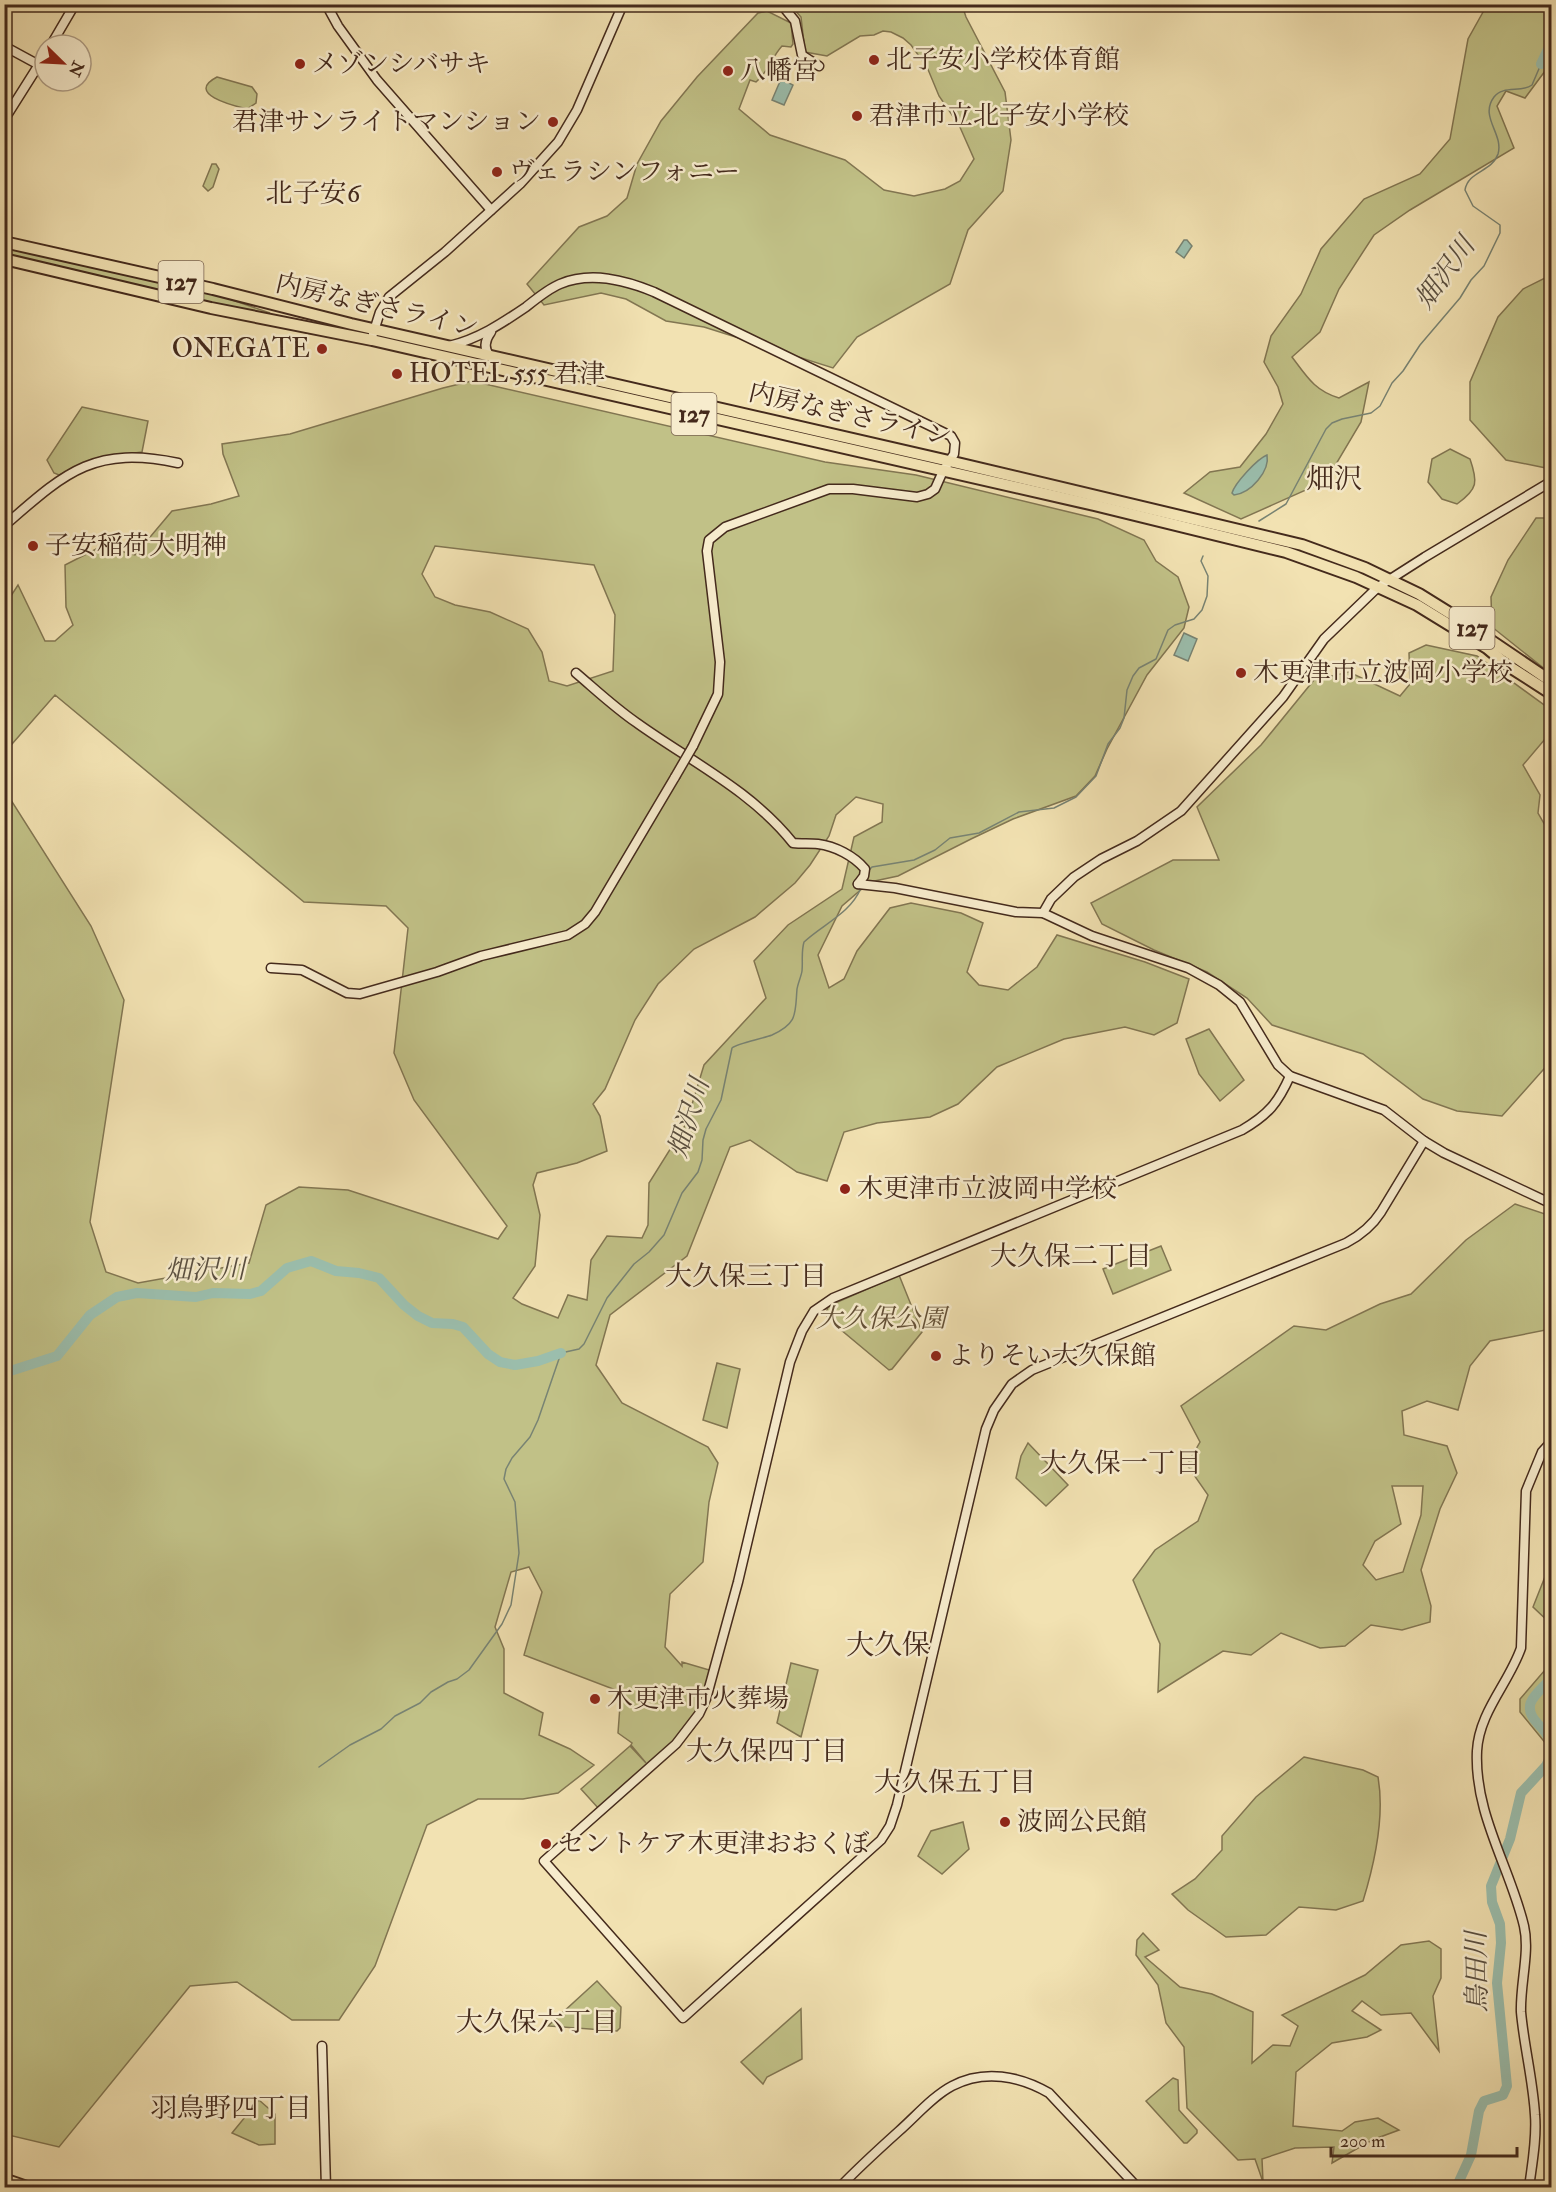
<svg xmlns="http://www.w3.org/2000/svg" width="1556" height="2192" viewBox="0 0 1556 2192" font-family="'IM FELL Double Pica','Noto Serif JP',serif">
  <style>
    .green { fill: #c1c187; stroke: #827652; stroke-width: 1.5; fill-rule: evenodd }
    .water { fill: #9bbead; stroke: #788373; stroke-width: 1.5 }
    .lines { fill: none; stroke-linecap: round; stroke-linejoin: round }
    .stream { stroke: #788373; stroke-width: 1.5 }
    .river { stroke: #9bbead; stroke-width: 10 }
    .secondary-casing { stroke: #442a1c; stroke-width: 11 }
    .highway-casing { stroke: #442a1c; stroke-width: 14 }
    .secondary { stroke: #f7eccd; stroke-width: 8 }
    .highway { stroke: #f2e2b2; stroke-width: 10 }
    .secondary-bridge-casing { stroke: #442a1c; stroke-width: 11; stroke-linecap: butt }
    .secondary-bridge { stroke: #f7eccd; stroke-width: 8 }
    .poi-dot { fill: #8f2418; stroke: #f7eccd; stroke-width: 2 }
    .labels { text-anchor: middle; dominant-baseline: central; stroke-width: 5; stroke-linejoin: round; paint-order: stroke }
    .shield { fill: #f7eccd; stroke: #7a6451; stroke-width: 1.5 }
    .shield-label { font-size: 24px; font-weight: bold; fill: #442a1c }
    .poi-label { font-size: 26px; fill: #442a1c; stroke: #f7eccd; text-anchor: start }
    .street-label { font-size: 26px; fill: #442a1c; stroke: #f7eccd }
    .park-label { font-size: 26px; font-style: italic; fill: #635037; stroke: #f7eccd }
    .neighbourhood-label { font-size: 27px; fill: #442a1c; stroke: #f7eccd }
    .water-label { font-size: 27px; font-style: italic; fill: #5a4f40; stroke: #f7eccd }
    .quarter-label { font-size: 28px; fill: #442a1c; stroke: #f7eccd }
  </style>
  <rect width="100%" height="100%" fill="#f2e2b2"/>
  <filter id="stains"><feTurbulence type="fractalNoise" baseFrequency=".00333" numOctaves="4"/><feColorMatrix values="0 0 0 0 .2 0 0 0 0 .09 0 0 0 0 .02 0 0 0 .5 -.17"/></filter>
  <radialGradient id="worn" r=".72"><stop offset=".6" stop-color="#630" stop-opacity="0"/><stop offset="1" stop-color="#630" stop-opacity=".3"/></radialGradient>
  <g class="green">
    <path d="M790 5H962L966 17 1005 92 1011 140 1003 191 968 230 950 284 857 337 833 368 704 327 666 321 626 299 601 293 544 305 527 284 579 227 607 216 627 198 637 164 661 121 697 77 758 13 767 11 791 23 793 44 791 47 782 46C771 58 770 70 756 82L750 80 739 109 770 135 845 160 884 190 914 196 945 189 960 181 974 159 959 125 939 96 927 67 911 45 903 38 891 32 883 31 874 35 860 36 827 56 805 52 801 17Z"/>
    <path d="M1487 5H1547L1551 18V63L1525 98 1506 91 1497 106 1514 148 1410 210 1374 235 1339 289 1320 332 1292 357C1307 377 1315 391 1339 398L1369 382 1361 422 1326 481 1241 519 1184 493 1210 472 1240 467 1266 434 1283 404 1278 387 1264 362 1271 336 1301 294 1321 249 1364 199 1420 174 1450 139 1468 39Z"/>
    <path d="M217 77 252 87 257 94 256 103 247 109C235 106 184 94 217 77Z"/>
    <path d="M212 164H216L219 169 213 187 208 191 203 186Z"/>
    <path d="M4 247 212 293 270 313 256 312 200 302 5 254Z"/>
    <path d="M1551 275V469L1506 460 1470 420V382L1498 317 1523 289Z"/>
    <path d="M472 381 825 462 916 475 1098 519 1144 540 1156 561 1178 577 1189 607 1184 628 1147 675 1107 749 1095 776 1076 796 1013 819 971 839 898 876 870 882 842 906 818 955 829 988 844 979 857 951 890 908 911 903 961 913 983 923 967 972 979 985 1008 990 1037 967 1057 935 1145 962 1189 979 1177 1023 1154 1035 1125 1027 1064 1039 997 1067 958 1104 930 1117 877 1123 844 1132 827 1181 797 1172 750 1140 730 1147 687 1256 610 1315 596 1365 622 1403 708 1447 718 1463 709 1502 703 1562 670 1594 665 1647 682 1666V1662L716 1672 699 1721 599 1809 581 1789 630 1746 646 1763 631 1745 632 1743 618 1733 621 1692 524 1655 542 1592 529 1567 511 1572 495 1627 504 1649V1693L543 1713 539 1735 570 1749 594 1765 558 1793 523 1799H478L427 1825 375 1966 339 2020H292L237 1982 190 1986 59 2147 4 2134V789L91 926 124 1000 90 1222 106 1272 138 1283 249 1263 266 1205 299 1187 348 1190 498 1239 507 1226 414 1100 394 1053 408 928 386 906 304 902 55 695 5 752V605L18 585 45 641H55L73 625 66 607 65 565 102 546 135 555 172 511 211 504 239 496 223 454 222 444 290 434 443 388ZM435 546 594 565 615 615 613 671 567 686 549 681 542 652 528 629 490 612 455 605 435 597 422 574ZM856 797 883 804 882 822 854 837 842 889 788 925 754 961 766 998 704 1065 686 1124 649 1183 648 1225 642 1238 607 1236 591 1260 587 1300 568 1295 558 1318 522 1304 513 1298 535 1266 540 1215 533 1185 537 1173 577 1163 607 1151 600 1116 593 1104 605 1089 635 1020 658 984 694 949 755 917 795 883 810 865 829 836 836 815Z"/>
    <path d="M82 407 148 421 142 452 103 457 59 475 54 473 47 460Z"/>
    <path d="M1450 449 1470 459C1478 482 1478 489 1457 504L1442 499 1428 482 1432 459Z"/>
    <path d="M1536 518H1551V674L1492 627 1491 597 1508 560Z"/>
    <path d="M1426 645 1477 656 1551 710V732L1523 765 1540 795 1538 813 1546 827 1551 857V1061L1502 1116 1457 1111 1423 1099 1363 1054 1272 1025 1247 998 1207 972 1154 950 1102 924 1091 903 1173 860H1219L1197 807 1261 745 1314 680 1349 672 1400 696 1410 684 1409 653Z"/>
    <path d="M1209 1029 1244 1080 1220 1101 1199 1074 1186 1039Z"/>
    <path d="M1515 1204 1551 1216V1329L1490 1341 1470 1366 1458 1410 1427 1401 1402 1411 1404 1435 1447 1446 1457 1473 1440 1509 1421 1570 1431 1606 1430 1622 1402 1630 1371 1625 1345 1646 1320 1648 1281 1633 1251 1655 1223 1651 1158 1692 1160 1644 1133 1580 1155 1550 1198 1521 1208 1495 1187 1465 1200 1442 1181 1406 1294 1326 1326 1330 1380 1304 1411 1294 1466 1240ZM1392 1486H1423L1421 1515 1403 1572 1376 1580 1363 1565 1375 1541 1401 1524Z"/>
    <path d="M1161 1246 1171 1270 1113 1294 1103 1269Z"/>
    <path d="M899 1275 922 1332 892 1369 889 1370 828 1319 826 1313 828 1307 833 1304Z"/>
    <path d="M717 1363 740 1369 727 1428 703 1420Z"/>
    <path d="M1028 1443 1068 1485 1046 1506 1016 1478 1021 1456Z"/>
    <path d="M1550 1564H1551V1624L1533 1607Z"/>
    <path d="M791 1663 818 1670 801 1737 777 1723Z"/>
    <path d="M1551 1663V1750L1520 1712V1699Z"/>
    <path d="M1304 1757 1363 1770 1378 1777C1385 1817 1375 1862 1363 1901L1336 1910 1299 1907 1266 1935 1226 1937 1188 1910 1172 1894 1195 1879 1222 1850V1836L1256 1797Z"/>
    <path d="M963 1822 969 1849 942 1874 918 1856 931 1831Z"/>
    <path d="M1143 1933 1159 1950 1145 1957 1180 1987 1212 1994 1253 2012 1252 2063 1273 2045 1290 2046 1298 2026 1282 2015 1365 1975 1401 1945 1429 1941 1441 1949V1978L1433 1996 1439 2051 1411 2013 1381 2015 1362 2001 1352 2011 1381 2030 1367 2037 1332 2043 1296 2072 1293 2126 1342 2131 1355 2122 1378 2118 1399 2130 1372 2140 1332 2163 1334 2147 1295 2148 1262 2159 1263 2182 1255 2159 1238 2160 1187 2108 1184 2047 1166 2023 1158 1985 1136 1955 1137 1940Z"/>
    <path d="M597 1981 621 2007 620 2028 617 2031 548 2026Z"/>
    <path d="M801 2009 802 2059 767 2077 763 2084 741 2062Z"/>
    <path d="M1173 2078 1178 2080 1179 2110 1197 2130V2133L1187 2143H1184L1146 2101Z"/>
    <path d="M259 2100 275 2114V2144L259 2145 232 2133Z"/>
  </g>
  <g class="water">
    <path d="M781 79 793 85 784 105 772 100Z"/>
    <path d="M1184 240H1187L1192 246 1184 258 1176 252Z"/>
    <path d="M1267 455C1270 471 1251 493 1234 495L1232 493C1235 483 1257 459 1267 455Z"/>
    <path d="M1184 633 1197 639 1188 661 1174 655Z"/>
  </g>
  <g class="lines">
    <g class="stream">
      <path d="M1259 521 1286 504 1326 429 1332 423 1342 419 1371 413 1380 406 1392 383 1403 371 1420 345 1460 298 1471 280 1484 266 1500 233V225L1473 206 1465 190C1468 171 1492 172 1498 154 1504 134 1479 117 1494 97 1503 85 1521 93 1532 85L1541 64"/>
      <path d="M869 870 872 867 914 860 935 850 950 838 979 833 1019 812 1054 808 1076 797 1096 776 1108 744 1120 728 1124 718 1127 690 1133 676 1139 668 1156 659 1168 630 1175 625 1194 619 1202 610 1207 596 1208 576 1201 561 1203 556"/>
      <path d="M319 1767 350 1745 381 1729 395 1716 420 1703 431 1692 448 1682 457 1679 469 1670 502 1624 511 1605 519 1553 515 1502 504 1479 506 1469 512 1458 530 1437 538 1420 561 1353 579 1349 584 1344 607 1298 634 1264 649 1252 664 1235 682 1193 698 1172 702 1160 703 1140 706 1129 721 1100 732 1048C738 1043 762 1039 772 1035 798 1023 795 1014 797 989 798 983 801 977 802 971 803 961 801 952 804 942 823 924 850 914 861 888"/>
    </g>
    <g class="river">
      <path d="M1541 64 1552 41"/>
      <path d="M4 1373 57 1356 90 1315 117 1297 137 1293 196 1297 213 1293 250 1294 261 1291 287 1268 311 1261 336 1271 359 1273 379 1278 404 1305 418 1316 432 1323 453 1324 463 1327 488 1354 500 1362 515 1365 538 1361 561 1353"/>
      <path d="M1552 1584V1601"/>
      <path d="M1552 1678C1537 1694 1519 1704 1538 1724 1545 1731 1548 1735 1552 1744"/>
      <path d="M1456 2188 1471 2155 1479 2111 1484 2101 1503 2095 1507 2086 1497 1983 1501 1943 1500 1924 1492 1902 1491 1886 1510 1839 1521 1793 1546 1766 1552 1753"/>
    </g>
    <defs>
      <g id="secondary">
        <path d="M326 4 338 26 377 80 491 210"/>
        <path d="M781 4 795 21 802 55 819 66"/>
        <path d="M51 45 75 4"/>
        <path d="M4 46 39 65"/>
        <path d="M4 120 45 55"/>
        <path d="M373 334 380 312 389 297 445 252 520 184 558 142 577 110 623 4"/>
        <path d="M449 346C478 339 501 324 526 307 536 299 548 289 560 284 591 271 625 280 654 292L951 436 955 443 954 454 943 471 935 489 928 494 917 497 853 489H829L725 527 709 540 707 551 720 662 718 694 693 746"/>
        <path d="M490 356C483 348 485 340 491 332"/>
        <path d="M4 526C65 473 93 445 178 463"/>
        <path d="M576 673C596 690 615 708 637 723 690 761 752 791 793 843 802 844 810 843 818 844 835 846 854 856 865 869L864 876 858 884"/>
        <path d="M858 884 895 888 1016 912 1043 913 1092 936 1188 968 1219 985 1240 1002 1278 1065 1290 1076 1384 1110 1424 1141 1444 1153 1552 1204"/>
        <path d="M1043 913 1051 899 1074 877 1101 859 1137 841 1181 811 1283 697 1324 639 1378 587 1425 557 1552 481"/>
        <path d="M271 968 302 970 347 993 360 994 437 972 481 956 568 935 585 924 595 912 675 777"/>
        <path d="M1290 1076C1278 1103 1268 1115 1242 1130L833 1298 814 1311 802 1331 790 1362 738 1582 706 1699 699 1714 676 1744 544 1861 683 2018 881 1840 890 1826 897 1805 986 1429 994 1410 1012 1384 1032 1370 1346 1243C1361 1235 1372 1226 1381 1212L1424 1141"/>
        <path d="M322 2046 326 2188"/>
        <path d="M839 2188C858 2168 879 2149 899 2131 916 2116 933 2096 952 2086 984 2069 1020 2076 1049 2093L1138 2188"/>
        <path d="M1529 2188C1532 2164 1537 2139 1535 2115 1533 2080 1524 2046 1521 2012 1520 1984 1530 1952 1524 1926 1510 1867 1474 1814 1477 1751 1479 1712 1509 1683 1521 1648L1526 1491 1542 1452 1552 1441"/>
      </g>
      <g id="highway">
        <path d="M4 242 213 289 351 324 949 461 1302 545 1365 568 1419 594 1456 617 1552 682"/>
        <path d="M4 259 211 308 372 340 1094 505 1286 552 1356 577 1417 605 1487 648 1510 667 1552 694"/>
        <path d="M4 2179 30 2188"/>
      </g>
    </defs>
    <use href="#secondary" class="secondary-casing"/>
    <use href="#highway" class="highway-casing"/>
    <use href="#secondary" class="secondary"/>
    <use href="#highway" class="highway"/>
    <defs>
      <path id="secondary-bridge" d="M675 777 693 746"/>
    </defs>
    <use href="#secondary-bridge" class="secondary-bridge-casing"/>
    <use href="#secondary-bridge" class="secondary-bridge"/>
  </g>
  <g class="poi-dot">
    <circle cx="874" cy="60" r="6"/>
    <circle cx="300" cy="64" r="6"/>
    <circle cx="728" cy="71" r="6"/>
    <circle cx="857" cy="116" r="6"/>
    <circle cx="553" cy="122" r="6"/>
    <circle cx="497" cy="172" r="6"/>
    <circle cx="322" cy="349" r="6"/>
    <circle cx="397" cy="374" r="6"/>
    <circle cx="33" cy="546" r="6"/>
    <circle cx="1241" cy="673" r="6"/>
    <circle cx="845" cy="1189" r="6"/>
    <circle cx="936" cy="1356" r="6"/>
    <circle cx="595" cy="1699" r="6"/>
    <circle cx="1005" cy="1822" r="6"/>
    <circle cx="546" cy="1844" r="6"/>
  </g>
  <g class="labels">
    <g class="shield">
      <rect x="158.5" y="261" width="45" height="42" rx="4.5"/>
      <rect x="671.5" y="393" width="45" height="42" rx="4.5"/>
      <rect x="1449.5" y="607" width="45" height="42" rx="4.5"/>
    </g>
    <g class="shield-label">
      <text x="181" y="282">127</text>
      <text x="694" y="414">127</text>
      <text x="1472" y="628">127</text>
    </g>
    <g class="poi-label">
      <text x="886" y="60">北子安小学校体育館</text>
      <text x="312" y="64">メゾンシバサキ</text>
      <text x="740" y="71">八幡宮</text>
      <text x="869" y="116">君津市立北子安小学校</text>
      <text x="541" y="122" text-anchor="end">君津サンライトマンション</text>
      <text x="509" y="172">ヴェラシンフォニー</text>
      <text x="310" y="349" text-anchor="end">ONEGATE</text>
      <text x="409" y="374">HOTEL 555 君津</text>
      <text x="45" y="546">子安稲荷大明神</text>
      <text x="1253" y="673">木更津市立波岡小学校</text>
      <text x="857" y="1189">木更津市立波岡中学校</text>
      <text x="948" y="1356">よりそい大久保館</text>
      <text x="607" y="1699">木更津市火葬場</text>
      <text x="1017" y="1822">波岡公民館</text>
      <text x="558" y="1844">セントケア木更津おおくぼ</text>
    </g>
    <g class="street-label">
      <text transform="translate(377 306) rotate(13)">内房なぎさライン</text>
      <text transform="translate(850 415) rotate(13)">内房なぎさライン</text>
    </g>
    <g class="park-label">
      <text x="881" y="1319">大久保公園</text>
    </g>
    <g class="neighbourhood-label">
      <text x="313" y="193">北子安6</text>
      <text x="1071" y="1256">大久保二丁目</text>
      <text x="746" y="1276">大久保三丁目</text>
      <text x="1121" y="1463">大久保一丁目</text>
      <text x="767" y="1751">大久保四丁目</text>
      <text x="955" y="1782">大久保五丁目</text>
      <text x="537" y="2022">大久保六丁目</text>
      <text x="231" y="2108">羽鳥野四丁目</text>
    </g>
    <g class="water-label">
      <text transform="translate(1445 273) rotate(-54)">畑沢川</text>
      <text transform="translate(689 1118) rotate(-73)">畑沢川</text>
      <text transform="translate(205 1270) rotate(-1)">畑沢川</text>
      <text transform="translate(1477 1972) rotate(-91)">鳥田川</text>
    </g>
    <g class="quarter-label">
      <text x="1334" y="479">畑沢</text>
      <text x="888" y="1645">大久保</text>
    </g>
  </g>
  <rect width="1556" height="2192" fill="none" stroke="#f2e2b2" stroke-width="24"/>
  <rect x="6" y="6" width="1544" height="2180" fill="none" stroke="#442a1c" stroke-width="3"/>
  <rect x="12" y="12" width="1532" height="2168" fill="none" stroke="#442a1c" stroke-width="1.5"/>
  <g transform="translate(63 63) rotate(114)"><circle r="28" fill="#f7eccd" stroke="#af9e86" stroke-width="1.5"/>
  <path d="M0-4.5L10 22L0 15L-10 22Z" fill="#8f2418"/>
  <text y="-9" font-size="16" font-weight="bold" text-anchor="middle" fill="#442a1c">N</text>
  </g>
  <path d="M1331 2147v9h186v-9" fill="none" stroke="#442a1c" stroke-width="3"/>
  <text x="1340" y="2147" font-size="18" fill="#442a1c" stroke="#f7eccd" stroke-width="4.5" paint-order="stroke">200 m</text>
  <rect width="100%" height="100%" filter="url(#stains)"/>
  <rect width="100%" height="100%" fill="url(#worn)"/>
</svg>
